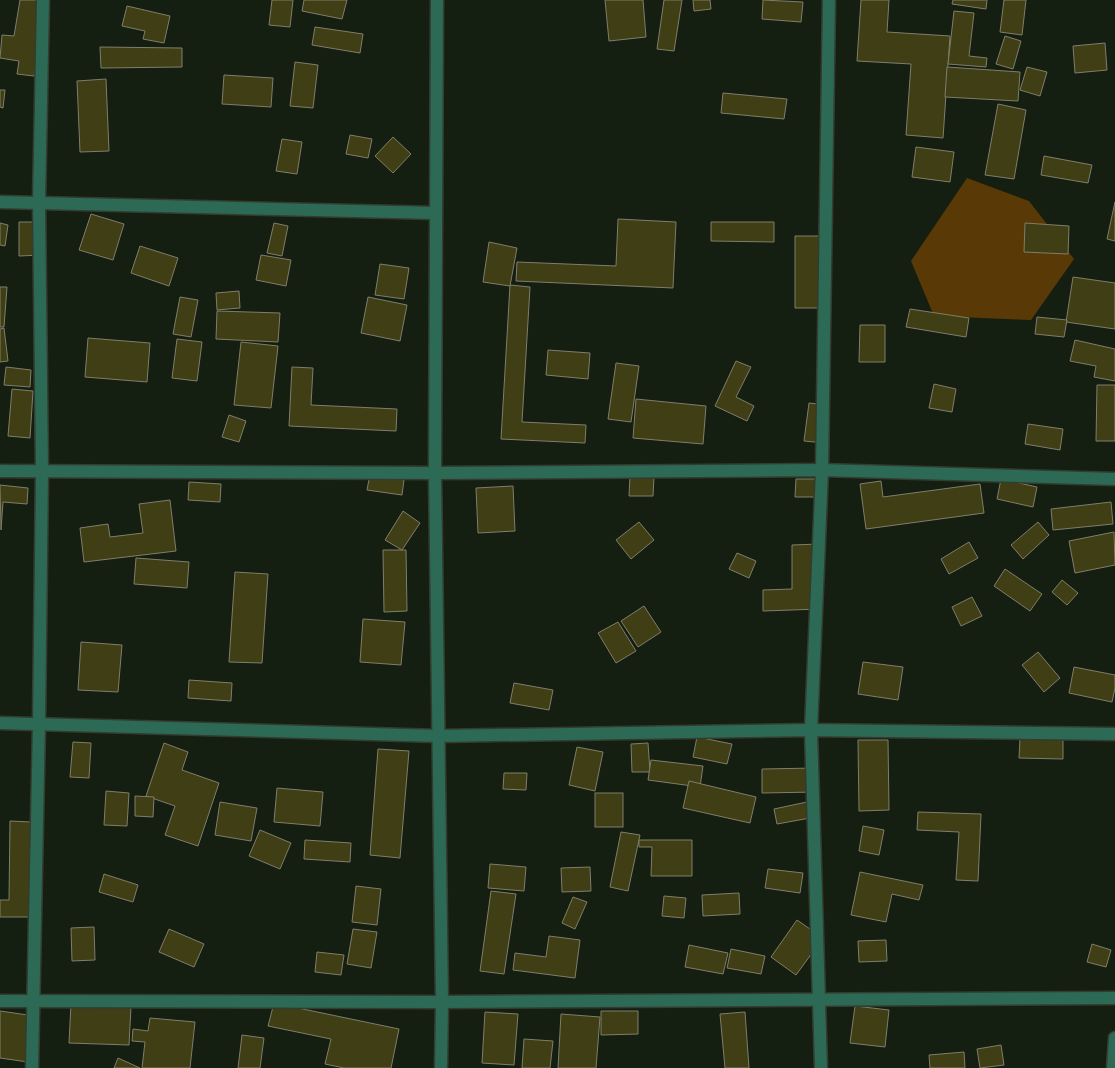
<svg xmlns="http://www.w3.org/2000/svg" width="1115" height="1068" viewBox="0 0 1115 1068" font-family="Commissioner,sans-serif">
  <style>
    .green { fill: #593a06 }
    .building { fill: #403e14; stroke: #7f7e6b }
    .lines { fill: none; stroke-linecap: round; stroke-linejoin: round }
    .minor-casing { stroke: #333c2f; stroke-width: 15 }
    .tertiary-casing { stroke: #333c2f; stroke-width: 15 }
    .minor { stroke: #2c6a56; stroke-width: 12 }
    .tertiary { stroke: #2c6a56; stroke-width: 12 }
  </style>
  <rect width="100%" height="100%" fill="#151f11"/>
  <path class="green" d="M967 178 1029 201 1074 259 1031 320 934 316 911 261Z"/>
  <g class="building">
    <path d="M20 0H47L34 76 17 74 19 61 0 58 2 35 14 36Z"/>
    <path d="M272 0H293L290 27 269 25Z"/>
    <path d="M304 0H347L342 19 302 11Z"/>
    <path d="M605 0H643L646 37 609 41Z"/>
    <path d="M664 0H682L674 51 657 49Z"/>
    <path d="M693 0H710L711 9 694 11Z"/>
    <path d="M763 0 803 2 801 22 762 19Z"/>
    <path d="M861 0H889L887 32 950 36 943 138 906 135 911 64 857 61Z"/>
    <path d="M953 0H987L986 9 952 4Z"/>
    <path d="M1004 0H1026L1022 35 1000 32Z"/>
    <path d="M127 6 170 16 164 43 143 39 145 31 122 26Z"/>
    <path d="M954 11 974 13 969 56 987 58 986 67 948 64Z"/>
    <path d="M315 27 363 34 360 53 312 45Z"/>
    <path d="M1005 36 1021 41 1013 69 996 64Z"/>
    <path d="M1105 43 1107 70 1075 73 1073 46Z"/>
    <path d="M100 47 182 48V67L101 68Z"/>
    <path d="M295 62 318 65 313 108 290 106Z"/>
    <path d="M947 67 1020 72 1018 101 945 97Z"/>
    <path d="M1027 67 1047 72 1040 96 1020 90Z"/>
    <path d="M224 75 273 78 271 107 222 104Z"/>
    <path d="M106 79 109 151 80 152 77 81Z"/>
    <path d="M0 90H5L3 108 0 107Z"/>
    <path d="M723 93 787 99 784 119 721 113Z"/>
    <path d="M998 104 1026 110 1014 179 985 175Z"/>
    <path d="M350 135 372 139 368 158 346 154Z"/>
    <path d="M393 137 411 154 393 173 375 156Z"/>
    <path d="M282 139 302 142 297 174 276 171Z"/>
    <path d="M916 147 954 152 950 182 912 177Z"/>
    <path d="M1044 156 1092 165 1088 183 1041 175Z"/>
    <path d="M1115 202V241L1107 239Z"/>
    <path d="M91 214 124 224 113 260 79 250Z"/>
    <path d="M618 219 676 222 673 288 516 281 517 262 616 266Z"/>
    <path d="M19 222H42V255L19 256Z"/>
    <path d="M711 222H774V242L711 241Z"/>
    <path d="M0 223 8 225 5 246 0 245Z"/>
    <path d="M274 223 288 226 282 256 267 253Z"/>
    <path d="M1025 223 1069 226 1068 254 1024 252Z"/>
    <path d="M795 236H820L821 308H795Z"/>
    <path d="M489 242 517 248 510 286 483 282Z"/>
    <path d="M140 246 178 258 169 286 131 273Z"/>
    <path d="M261 255 291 260 286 286 256 280Z"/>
    <path d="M380 264 409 268 404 299 375 295Z"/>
    <path d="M1073 277 1115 283V329L1066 322Z"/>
    <path d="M510 285 530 287 522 422 586 425 585 443 501 439Z"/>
    <path d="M0 287H7L4 327H0Z"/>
    <path d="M239 291 240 308 217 310 216 293Z"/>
    <path d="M180 297 198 300 191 337 173 334Z"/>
    <path d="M368 297 407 305 400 341 361 333Z"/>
    <path d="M910 309 969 318 966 337 906 327Z"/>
    <path d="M217 311 280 313 278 342 216 339Z"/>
    <path d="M1037 317 1067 320 1064 337 1035 334Z"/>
    <path d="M860 325H885V362H859Z"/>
    <path d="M4 328 8 361 0 362V329Z"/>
    <path d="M88 338 150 343 147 382 85 377Z"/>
    <path d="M177 339 202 342 197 381 172 378Z"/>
    <path d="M1075 340 1115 349V381L1094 377 1096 366 1070 361Z"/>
    <path d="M241 342 278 346 271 408 234 405Z"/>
    <path d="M548 350 590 353 588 379 546 375Z"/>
    <path d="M736 361 751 367 736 397 754 406 747 421 715 406Z"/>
    <path d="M616 363 639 366 631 422 608 419Z"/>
    <path d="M6 367 31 370 30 387 4 385Z"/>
    <path d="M292 367 313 368 311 405 397 409 396 431 289 426Z"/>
    <path d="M934 384 956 389 952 412 929 408Z"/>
    <path d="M1097 385H1115V441H1096Z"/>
    <path d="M12 389 33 391 30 438 8 436Z"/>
    <path d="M636 399 706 406 703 444 633 438Z"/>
    <path d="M809 403 829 405 825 443 804 441Z"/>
    <path d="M229 415 246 421 239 442 222 437Z"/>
    <path d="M1028 424 1063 429 1060 450 1025 444Z"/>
    <path d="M370 474 404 480 402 495 367 490Z"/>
    <path d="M630 476 654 477 653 496H629Z"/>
    <path d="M796 479H819V497H795Z"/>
    <path d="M1001 479 1037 487 1033 507 997 499Z"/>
    <path d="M881 481 883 497 980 484 984 513 866 529 860 484Z"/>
    <path d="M189 482 221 484 220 502 188 500Z"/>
    <path d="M0 485 28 488 27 504 3 502 1 530Z"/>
    <path d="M513 486 515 531 478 533 476 488Z"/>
    <path d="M170 500 176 551 84 562 80 528 108 524 110 537 143 533 139 504Z"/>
    <path d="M1111 502 1113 524 1053 530 1051 509Z"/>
    <path d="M403 511 420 523 402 550 385 540Z"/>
    <path d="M639 522 654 540 631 559 616 540Z"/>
    <path d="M1038 522 1049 535 1023 559 1011 545Z"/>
    <path d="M1114 532 1115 565 1075 573 1069 541Z"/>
    <path d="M969 542 978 558 949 574 941 559Z"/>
    <path d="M819 544 820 609 763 611V590L792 589V545Z"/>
    <path d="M383 550H406L407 611 384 612Z"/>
    <path d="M737 553 756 561 749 578 729 569Z"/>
    <path d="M136 558 189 562 187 588 134 584Z"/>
    <path d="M1005 569 1042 594 1030 611 994 586Z"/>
    <path d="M235 572 268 574 262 663 229 662Z"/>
    <path d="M1062 580 1078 593 1067 605 1052 592Z"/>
    <path d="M972 597 982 616 961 626 952 607Z"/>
    <path d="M644 606 661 632 638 647 621 621Z"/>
    <path d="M363 619 405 622 401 665 360 662Z"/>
    <path d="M618 622 636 651 616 663 598 633Z"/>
    <path d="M81 642 122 645 118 692 78 690Z"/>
    <path d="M1038 652 1060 678 1044 692 1022 665Z"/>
    <path d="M863 662 903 667 898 700 858 694Z"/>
    <path d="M1074 667 1115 675V688L1112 702 1069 693Z"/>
    <path d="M189 680 232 683 231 701 188 698Z"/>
    <path d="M514 683 553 690 549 710 510 703Z"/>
    <path d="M697 737 732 744 727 764 693 757Z"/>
    <path d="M1020 739H1063V759L1019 758Z"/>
    <path d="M858 740H888L889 810 859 811Z"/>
    <path d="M73 742 91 743 89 778 70 777Z"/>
    <path d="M164 743 188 752 182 770 219 783 198 846 165 835 175 806 146 796Z"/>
    <path d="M648 743 650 772H632L631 744Z"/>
    <path d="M577 747 603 752 595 791 569 785Z"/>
    <path d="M378 749 409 751 400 858 370 855Z"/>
    <path d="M651 760 703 766 700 787 648 780Z"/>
    <path d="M816 768V792L762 793V769Z"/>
    <path d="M504 773H527L526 790 503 789Z"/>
    <path d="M689 781 756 797 750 823 683 808Z"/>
    <path d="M277 788 323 792 320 826 274 822Z"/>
    <path d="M106 791 129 793 127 826 104 825Z"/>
    <rect x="595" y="793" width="28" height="34"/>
    <path d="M135 796 154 797 153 817 135 816Z"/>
    <path d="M220 802 257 808 251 841 215 835Z"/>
    <path d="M807 802 810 818 777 824 774 809Z"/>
    <path d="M918 812 981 814 978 881 956 880 959 832 917 830Z"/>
    <path d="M10 821 31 822 30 917H0V900H9Z"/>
    <path d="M863 826 884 830 879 855 859 851Z"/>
    <path d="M260 830 291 843 280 869 249 856Z"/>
    <path d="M621 832 640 835 628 891 610 887Z"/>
    <path d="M305 840 351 843 350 862 304 859Z"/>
    <path d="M639 840H692V876H651L652 847H639Z"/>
    <path d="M490 864 526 867 524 891 488 888Z"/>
    <path d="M590 867 591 891 562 892 561 868Z"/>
    <path d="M768 869 803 873 800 893 765 888Z"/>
    <path d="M860 872 923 885 919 900 892 894 886 922 851 915Z"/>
    <path d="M104 874 138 885 133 902 99 892Z"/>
    <path d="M356 886 381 889 377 925 352 922Z"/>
    <path d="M491 891 516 894 504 974 480 971Z"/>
    <path d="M739 893 740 914 703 916 702 895Z"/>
    <path d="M664 896 686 898 684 918 662 916Z"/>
    <path d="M573 897 587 902 575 929 562 923Z"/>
    <path d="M797 920 823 938 796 975 771 957Z"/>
    <path d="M94 927 95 960 72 961 71 928Z"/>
    <path d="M169 929 204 944 194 967 159 952Z"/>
    <path d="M353 929 377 932 371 968 347 964Z"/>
    <path d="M549 936 580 940 575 978 513 970 515 953 546 957Z"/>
    <path d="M886 940 887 961 859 962 858 941Z"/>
    <path d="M1092 944 1111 950 1106 967 1087 962Z"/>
    <path d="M689 945 728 953 723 974 685 967Z"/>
    <path d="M731 949 765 956 761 974 727 968Z"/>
    <path d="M317 952 344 955 341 975 315 972Z"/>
    <path d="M274 1003 399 1029 391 1068H344L325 1064 331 1039 268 1026Z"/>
    <path d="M71 1004 131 1007 129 1045 69 1043Z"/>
    <path d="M855 1006 889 1010 885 1047 850 1043Z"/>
    <path d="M0 1011 35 1016 28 1062 0 1058Z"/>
    <path d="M601 1011H638V1034L601 1035Z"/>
    <path d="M485 1012 518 1014 514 1065 482 1063Z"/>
    <path d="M745 1012 749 1068H725L720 1014Z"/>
    <path d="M561 1014 600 1017 596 1068H558Z"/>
    <path d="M150 1018 195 1022 190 1068H142L145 1042 132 1041 133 1029 148 1031Z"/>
    <path d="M242 1035 264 1038 260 1068H238Z"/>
    <path d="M524 1039 553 1041 550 1068H522Z"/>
    <path d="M1001 1045 1004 1065 980 1068 977 1049Z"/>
    <path d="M964 1052 965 1068H930L929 1055Z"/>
    <path d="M118 1058 140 1068H114Z"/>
  </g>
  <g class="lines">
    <defs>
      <g id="minor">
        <path d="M0 202 435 213"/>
        <path d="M0 471 435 473 822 470 1115 479"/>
        <path d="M0 723 439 736 811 730 1115 734"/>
        <path d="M0 1001 442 1002 1115 998"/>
        <path d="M32 1068 39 724 42 471 39 202 43 0"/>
        <path d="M821 1068 811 730 822 470 829 0"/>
        <path d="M1113 1068 1115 1038"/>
      </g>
      <path id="tertiary" d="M437 0 435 473 442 1002 441 1068"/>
    </defs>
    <use href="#minor" class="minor-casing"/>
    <use href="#tertiary" class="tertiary-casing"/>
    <use href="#minor" class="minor"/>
    <use href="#tertiary" class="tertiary"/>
  </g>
</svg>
